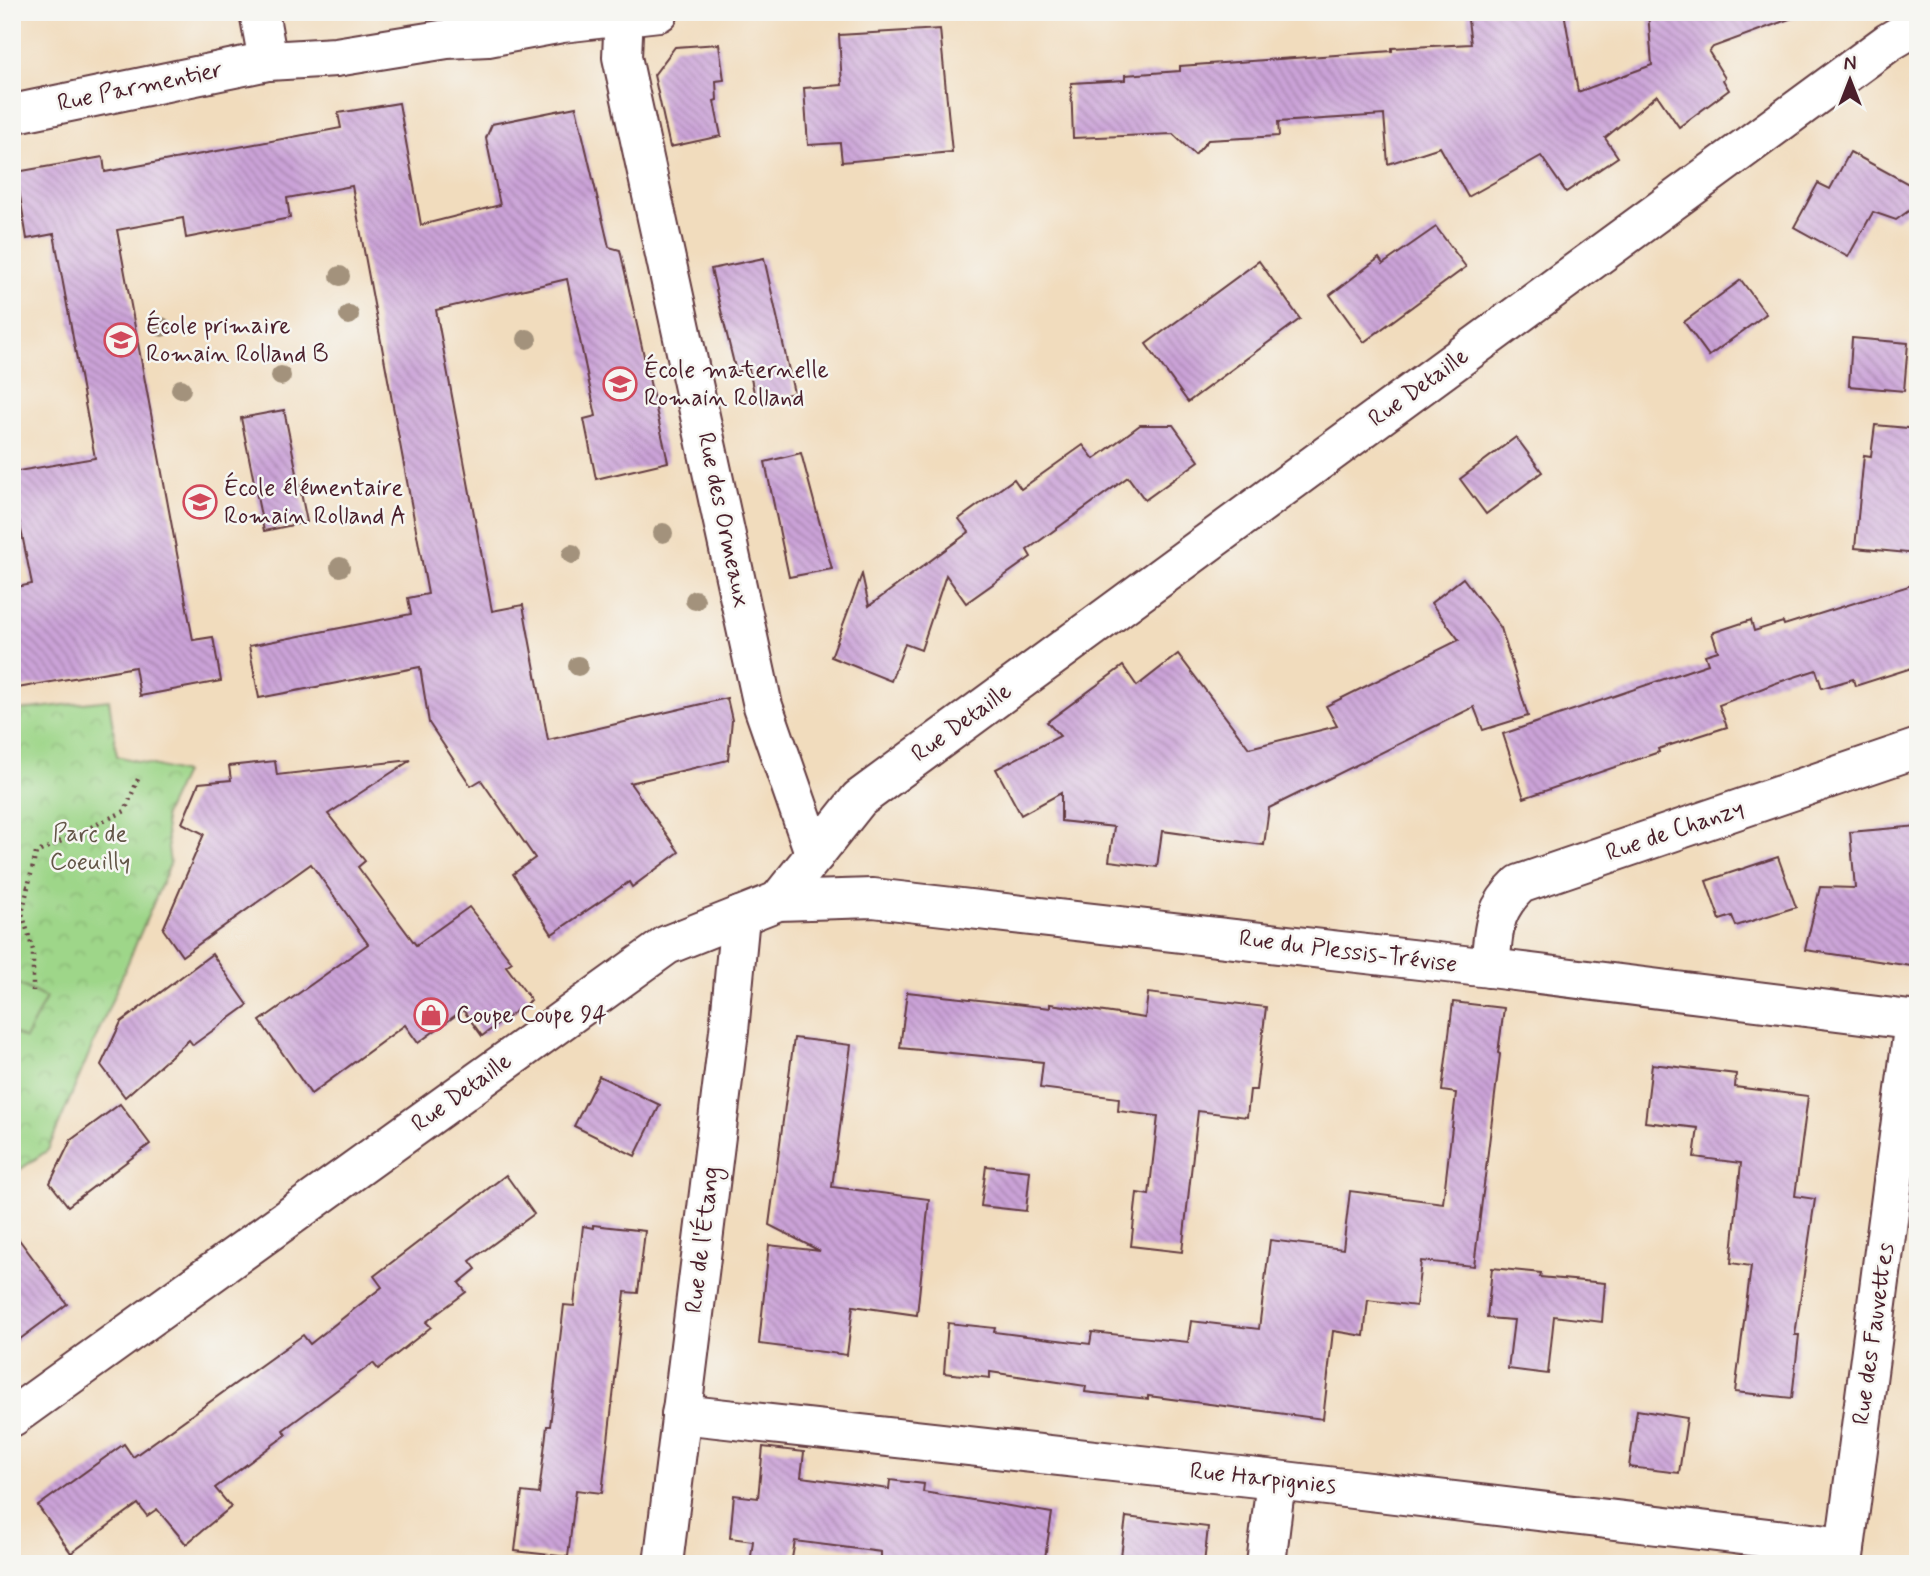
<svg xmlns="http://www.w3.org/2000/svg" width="1930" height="1576" viewBox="0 0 1930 1576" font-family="Mynerve,sans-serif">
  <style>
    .park { fill: url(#park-crowns); stroke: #747a5a; stroke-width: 2 }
    .pitch { fill: #9ed689; stroke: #747a5a; stroke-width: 2 }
    .building { fill: url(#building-back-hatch) }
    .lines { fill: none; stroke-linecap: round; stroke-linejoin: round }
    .minor-casing { stroke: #633b41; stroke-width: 42 }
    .tertiary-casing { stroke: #633b41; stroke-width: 42 }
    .path { stroke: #633b41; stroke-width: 4.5; stroke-dasharray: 2 5; stroke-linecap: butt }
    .minor { stroke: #fff; stroke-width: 38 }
    .tertiary { stroke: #fff; stroke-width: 38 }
    .tree { fill: #a3927c }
    .labels { text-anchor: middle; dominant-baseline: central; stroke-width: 5; stroke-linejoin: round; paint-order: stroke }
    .street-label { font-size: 24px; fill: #4a1f2b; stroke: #f6f6f2 }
    .poi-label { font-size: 24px; fill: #4a1f2b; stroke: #f6f6f2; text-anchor: start }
    .park-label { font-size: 24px; fill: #635647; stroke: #f6f6f2 }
  </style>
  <defs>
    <pattern id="park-crowns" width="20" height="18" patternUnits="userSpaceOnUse" patternTransform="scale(1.75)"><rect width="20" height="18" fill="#9ed689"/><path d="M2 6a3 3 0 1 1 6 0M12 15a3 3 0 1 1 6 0" fill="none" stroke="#8ab776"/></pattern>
    <pattern id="building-back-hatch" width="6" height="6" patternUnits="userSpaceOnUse" patternTransform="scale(1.75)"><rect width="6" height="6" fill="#cba3d8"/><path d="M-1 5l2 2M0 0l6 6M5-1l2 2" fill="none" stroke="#a784af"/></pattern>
  </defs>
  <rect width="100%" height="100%" fill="#f6f6f2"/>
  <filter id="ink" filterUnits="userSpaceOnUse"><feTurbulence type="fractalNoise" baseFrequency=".0143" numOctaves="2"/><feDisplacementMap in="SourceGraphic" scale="14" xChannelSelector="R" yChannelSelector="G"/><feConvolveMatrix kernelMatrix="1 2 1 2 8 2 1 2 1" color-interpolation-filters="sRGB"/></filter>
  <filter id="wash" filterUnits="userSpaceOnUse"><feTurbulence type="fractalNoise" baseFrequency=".00686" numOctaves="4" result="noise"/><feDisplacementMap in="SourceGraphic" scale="28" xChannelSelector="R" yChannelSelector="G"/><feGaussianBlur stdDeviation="1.57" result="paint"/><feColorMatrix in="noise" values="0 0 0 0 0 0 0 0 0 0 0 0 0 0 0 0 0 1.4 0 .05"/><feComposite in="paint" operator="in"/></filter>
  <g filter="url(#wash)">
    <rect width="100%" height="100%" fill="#f1dcbd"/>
    <path class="park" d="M109 700 117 756 184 773 164 815 170 864 48 1150 12 1175V711Z"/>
    <path class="pitch" d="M12 981 46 998 25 1039 12 1032Z"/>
    <g id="blocks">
      <g class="building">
        <path d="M1467 12H1564L1578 92 1652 65 1648 12H1795V17L1713 47 1709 52 1725 78 1723 80 1729 90 1679 127 1657 95 1605 138 1618 157 1566 192 1541 156 1468 197 1440 147 1388 164 1384 115 1278 122 1279 136 1208 140 1195 155 1173 134 1073 138 1071 83 1125 80V75L1180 71V66L1392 51V48L1471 44Z"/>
        <path d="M940 29 952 152 842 162 840 143 808 145 804 88 842 85 839 35Z"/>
        <path d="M719 44 724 80 716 81 717 100 714 101 721 136 670 147 654 75 675 47Z"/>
        <path d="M399 103 421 225 500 205 486 138 492 124 576 107 609 247 620 250 668 462 596 479 584 419 596 416 567 279 436 310 492 611 523 605 548 740 727 698 732 720 728 760 630 783 679 852 632 887 629 882 552 934 513 874 535 858 481 780 471 786 429 723 420 667 259 698 249 646 411 614 408 598 428 594 352 186 287 198 290 218 186 238 183 218 117 230 193 640 213 637 221 681 140 696 135 667 12 689V588L32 584 12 485V472L95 458 54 234 27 239 16 172 103 157 105 172 228 149 341 128 338 113Z"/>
        <path d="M1850 152 1918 189V204L1896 220 1873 212 1848 257 1794 227 1818 183 1830 189Z"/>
        <path d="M1436 227 1466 267 1364 342 1330 295 1379 258 1383 264Z"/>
        <path d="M764 258 794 393 756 402 749 369 736 372 711 269Z"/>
        <path d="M1259 261 1300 319 1188 402 1146 344Z"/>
        <path d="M1741 280 1766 314 1709 356 1684 322Z"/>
        <path d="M1852 338 1908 343 1904 391 1849 386Z"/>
        <path d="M284 410 307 522 264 531 241 418Z"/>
        <path d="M1140 425H1173L1199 461 1145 500 1128 477 1027 550 1031 557 966 603 946 575 921 650 905 644 891 681 831 657 862 574 869 606 969 532 959 519 1014 479 1021 489 1083 445 1094 459Z"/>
        <path d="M1875 425 1918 429V554L1855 548 1864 455 1871 456Z"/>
        <path d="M1516 437 1542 472 1486 514 1460 479Z"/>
        <path d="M801 453 832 569 789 577 765 462Z"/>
        <path d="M1463 578 1501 628 1528 716 1483 730 1474 707 1269 808 1264 845 1162 831 1157 867 1109 861 1114 827 1061 821V793L1021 815 996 769 1060 736 1047 722 1123 666 1137 686 1178 654 1249 748 1337 726 1326 706 1459 640 1431 603Z"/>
        <path d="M1918 583V666L1855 686 1853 679 1822 688 1816 670 1776 683 1719 705 1727 727 1658 749 1659 752 1524 798 1503 734 1708 664 1705 655 1718 651 1712 633 1751 620 1754 631 1783 622 1784 625Z"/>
        <path d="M411 760 328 814 365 861 358 867 416 945 469 907 512 962 506 966 531 1000 482 1036 463 1010 418 1043 405 1025 311 1094 260 1021 368 944 311 864 182 956 163 929 204 834 182 823 199 783 231 780 229 766 275 761 277 775Z"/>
        <path d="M1918 826V967L1805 950 1820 887 1855 888 1850 832Z"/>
        <path d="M1778 857 1796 907 1736 926 1732 916 1720 920 1706 881Z"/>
        <path d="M212 954 248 1005 193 1045 189 1040 125 1097 101 1065 121 1022Z"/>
        <path d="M907 992 1050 1008V1004L1145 1018 1148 993 1266 1007 1256 1090H1250L1247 1117 1198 1111 1182 1252 1131 1246 1137 1193 1149 1195 1158 1116 1118 1111 1119 1098 1040 1088 1043 1062 900 1048Z"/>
        <path d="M1453 1002 1504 1008 1498 1053 1500 1054 1474 1266 1421 1261 1416 1306 1368 1300 1364 1336 1333 1331 1323 1419 1148 1396V1399L1085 1392 1086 1386 990 1372V1378L944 1373 948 1323 995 1328 994 1332 1090 1344 1092 1332 1188 1342 1191 1321 1259 1329 1270 1240 1343 1249 1350 1191 1443 1203 1456 1093 1442 1091Z"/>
        <path d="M794 1038 851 1045 832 1187 929 1199 917 1315 853 1306 847 1355 759 1344 769 1245 820 1251 769 1225Z"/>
        <path d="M1652 1064 1736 1074 1735 1087 1808 1096 1795 1196 1815 1199 1795 1335H1799L1792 1398 1735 1392 1751 1266 1731 1263 1741 1163 1694 1157 1698 1128 1645 1122Z"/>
        <path d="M599 1076 660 1105 635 1156 574 1126Z"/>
        <path d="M120 1104 150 1144 68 1206 50 1183 71 1140Z"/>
        <path d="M986 1166 1030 1171 1026 1211 981 1206Z"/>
        <path d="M506 1175 534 1214 470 1261 476 1269 459 1283 466 1292 426 1322 431 1327 378 1369 373 1363 283 1430 286 1435 215 1488 231 1507 186 1544 157 1509 147 1516 138 1504 71 1553 38 1506 124 1444 133 1457 303 1335 310 1344 382 1287 374 1276Z"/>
        <path d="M593 1225 645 1231 638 1293 625 1292 602 1493 576 1490 568 1557 515 1551 522 1492 539 1494 547 1426H550L564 1305 574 1306 583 1226 593 1228Z"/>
        <path d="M12 1230 67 1304 12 1345Z"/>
        <path d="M1492 1268 1541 1273 1540 1277 1605 1283 1602 1322 1554 1316 1548 1374 1508 1369 1514 1320 1487 1318Z"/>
        <path d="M1637 1410 1687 1418 1679 1473 1629 1467Z"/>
        <path d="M763 1447 804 1452 801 1477 889 1489 890 1480 924 1484 923 1492 1052 1513 1044 1564H922L881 1558V1552L795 1541 791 1564H750L753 1541 730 1538 734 1495 758 1498Z"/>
        <path d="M1126 1517 1208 1527 1204 1564H1120Z"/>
      </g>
    </g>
  </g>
  <g filter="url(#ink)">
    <use href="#blocks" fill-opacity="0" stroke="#633b41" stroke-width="2"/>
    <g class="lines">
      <defs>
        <g id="minor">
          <path d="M259 12 268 61"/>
          <path d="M624 12 622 57 763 706 815 855"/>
          <path d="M12 114 268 61 336 57 447 39 488 37 562 23 659 12"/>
          <path d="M778 901 859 799 1889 42 1918 25"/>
          <path d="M1490 968C1494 930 1491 912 1520 884L1918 748"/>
          <path d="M681 1414 1276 1480 1845 1547"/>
          <path d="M663 1564 729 1031 740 916"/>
          <path d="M1266 1564 1276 1480"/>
          <path d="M1843 1564 1914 1021"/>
        </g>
        <path id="tertiary" d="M12 1417 667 945 778 901 873 898 1490 968 1918 1021"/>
      </defs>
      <use href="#minor" class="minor-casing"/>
      <use href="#tertiary" class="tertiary-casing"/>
      <g class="path">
        <path d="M12 884 28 887 36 853 125 811 138 779"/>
        <path d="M28 887 22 913 33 950V991"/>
      </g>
      <use href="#minor" class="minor"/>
      <use href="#tertiary" class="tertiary"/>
    </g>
    <g class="tree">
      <circle cx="340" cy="276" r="10"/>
      <circle cx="349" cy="315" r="10"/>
      <circle cx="162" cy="327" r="10"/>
      <circle cx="527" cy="339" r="10"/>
      <circle cx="281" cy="376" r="10"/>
      <circle cx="181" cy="389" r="10"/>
      <circle cx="663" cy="533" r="10"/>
      <circle cx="572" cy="554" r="10"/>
      <circle cx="340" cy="567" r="10"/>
      <circle cx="695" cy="600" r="10"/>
      <circle cx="578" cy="666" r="10"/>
    </g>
  </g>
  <defs>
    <symbol id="school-ring" viewBox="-11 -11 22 22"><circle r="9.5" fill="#f6f6f2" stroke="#d1495b" stroke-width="1.5"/><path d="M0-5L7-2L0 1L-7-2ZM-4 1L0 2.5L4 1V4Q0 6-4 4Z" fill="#d1495b"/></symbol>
    <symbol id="shop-ring" viewBox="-11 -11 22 22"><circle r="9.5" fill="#f6f6f2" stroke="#d1495b" stroke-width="1.5"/><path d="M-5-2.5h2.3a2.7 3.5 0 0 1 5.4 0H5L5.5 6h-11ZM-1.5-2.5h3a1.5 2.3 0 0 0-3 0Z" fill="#d1495b"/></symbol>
  </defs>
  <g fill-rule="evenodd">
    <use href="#school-ring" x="102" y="321" width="38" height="38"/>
    <use href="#school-ring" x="601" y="365" width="38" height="38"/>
    <use href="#school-ring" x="181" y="483" width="38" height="38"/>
    <use href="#shop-ring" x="412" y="996" width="38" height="38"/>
  </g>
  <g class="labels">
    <g class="street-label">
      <text transform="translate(140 87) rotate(-12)">Rue Parmentier</text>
      <text transform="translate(1419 388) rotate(-36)">Rue Detaille</text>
      <text transform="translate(723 520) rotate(78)">Rue des Ormeaux</text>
      <text transform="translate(962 723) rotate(-36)">Rue Detaille</text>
      <text transform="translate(1675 831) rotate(-19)">Rue de Chanzy</text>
      <text transform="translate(1348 952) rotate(7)">Rue du Plessis-Trévise</text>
      <text transform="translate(462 1093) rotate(-36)">Rue Detaille</text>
      <text transform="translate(703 1240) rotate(-83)">Rue de l'Étang</text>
      <text transform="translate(1874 1334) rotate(-82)">Rue des Fauvettes</text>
      <text transform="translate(1263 1479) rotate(6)">Rue Harpignies</text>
    </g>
    <g class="poi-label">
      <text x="146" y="326">École primaire<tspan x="146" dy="28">Romain Rolland B</tspan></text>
      <text x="644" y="370">École maternelle<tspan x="644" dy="28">Romain Rolland</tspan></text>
      <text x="224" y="488">École élémentaire<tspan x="224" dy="28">Romain Rolland A</tspan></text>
      <text x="456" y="1015">Coupe Coupe 94</text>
    </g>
    <g class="park-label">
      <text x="90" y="834">Parc de<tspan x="90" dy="28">Coeuilly</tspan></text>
    </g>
  </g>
  <rect width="1930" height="1576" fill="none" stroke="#f6f6f2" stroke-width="42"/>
  <g transform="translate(1850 80)" stroke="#f6f6f2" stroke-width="5" paint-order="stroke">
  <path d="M0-5L12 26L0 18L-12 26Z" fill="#4a1f2b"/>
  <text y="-10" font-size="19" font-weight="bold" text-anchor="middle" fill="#4a1f2b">N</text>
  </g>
</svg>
